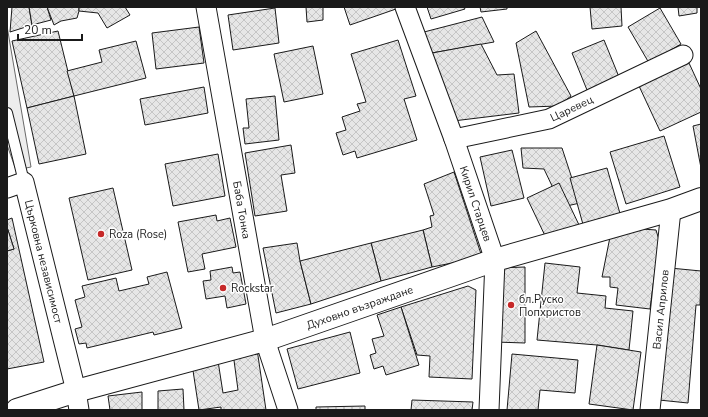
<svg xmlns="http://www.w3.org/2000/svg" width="708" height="417" viewBox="0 0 708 417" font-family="'Nunito Sans',sans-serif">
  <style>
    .built { fill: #ededed; stroke: #6a6a6a }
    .building { fill: url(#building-cross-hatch); stroke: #1a1a1a }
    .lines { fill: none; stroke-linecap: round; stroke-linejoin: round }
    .lane-casing { stroke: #1a1a1a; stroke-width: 12 }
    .street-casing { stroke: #1a1a1a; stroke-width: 21 }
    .secondary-casing { stroke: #1a1a1a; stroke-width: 24 }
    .lane { stroke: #fff; stroke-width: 10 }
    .street { stroke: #fff; stroke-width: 19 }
    .secondary { stroke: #fff; stroke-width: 22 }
    .poi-dot { fill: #c62828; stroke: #fff; stroke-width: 1.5 }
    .labels { text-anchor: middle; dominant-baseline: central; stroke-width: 3; stroke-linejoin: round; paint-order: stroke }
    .street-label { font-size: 11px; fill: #1a1a1a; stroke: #fff }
    .poi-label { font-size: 11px; fill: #1a1a1a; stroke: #fff; text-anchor: start }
  </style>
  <defs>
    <pattern id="building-cross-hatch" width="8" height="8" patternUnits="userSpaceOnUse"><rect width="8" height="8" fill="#e6e6e6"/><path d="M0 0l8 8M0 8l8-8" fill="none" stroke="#c5c5c5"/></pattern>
  </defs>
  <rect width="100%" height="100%" fill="#fff"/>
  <path class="built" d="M7 26 31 167 16 170 7 145Z"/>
  <g class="building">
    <path d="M12 7H29L32 25 10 32Z"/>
    <path d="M29 7H47L51 20 32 25Z"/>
    <path d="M47 7H79V11L77 18 61 21 54 25Z"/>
    <path d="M79 7H125L130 15 107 28 98 13 79 11Z"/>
    <path d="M306 7H323V20L307 22Z"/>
    <path d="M344 7H396V9L350 25Z"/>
    <path d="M427 7H464L465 9 431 19Z"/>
    <path d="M480 7H507V9L481 12Z"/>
    <path d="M590 7H621L622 26 592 29Z"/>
    <path d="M678 7H697V13L679 16Z"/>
    <path d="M275 8 279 43 233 50 228 15Z"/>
    <path d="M660 8 681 44 649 63 628 27Z"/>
    <path d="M482 17 494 42 432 53 424 32Z"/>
    <path d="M199 27 204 63 156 69 152 33Z"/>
    <path d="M58 31 74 96 27 108 12 41Z"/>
    <path d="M536 31 571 96 558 106 529 107 516 43Z"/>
    <path d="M398 40 416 96 404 99 417 140 357 158 355 151 343 155 336 133 346 130 342 117 360 111 357 104 366 102 351 54Z"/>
    <path d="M604 40 619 77 587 90 572 53Z"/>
    <path d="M136 41 146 78 74 96 67 71 102 62 99 50Z"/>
    <path d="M481 44 497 75 514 74 519 113 453 121 432 53Z"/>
    <path d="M313 46 323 94 284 102 274 54Z"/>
    <path d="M689 63 701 89V112L660 131 639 86Z"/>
    <path d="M204 87 208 113 145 125 140 99Z"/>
    <path d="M74 96 86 154 39 164 27 108Z"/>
    <path d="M275 96 279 140 245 144 243 128H249L246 99Z"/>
    <path d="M701 124V168L693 126Z"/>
    <path d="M664 136 680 187 626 204 610 152Z"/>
    <path d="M291 145 295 173 281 175 287 211 255 216 245 153Z"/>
    <path d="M521 148H562L580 203 562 207 544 169 523 168Z"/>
    <path d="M512 150 524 198 491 206 480 157Z"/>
    <path d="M218 154 225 196 173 206 165 164Z"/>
    <path d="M607 168 621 217 584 228 570 178Z"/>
    <path d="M454 172 482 257 432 267 423 230 432 227 430 216 434 215 424 184Z"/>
    <path d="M559 183 580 227 548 242 527 198Z"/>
    <path d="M113 188 132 270 88 280 69 198Z"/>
    <path d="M216 215 217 221 230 218 236 247 202 254 205 269 188 272 178 222Z"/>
    <path d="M12 218 44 362 7 369V251L14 249 7 227V220Z"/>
    <path d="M7 227 14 249 7 251Z"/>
    <path d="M642 229 656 230 659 240 650 309 616 305 618 288 610 287V277H602L610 237Z"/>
    <path d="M423 230 432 267 381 281 371 243Z"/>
    <path d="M297 243 300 261 311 304 276 313 263 248Z"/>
    <path d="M371 243 381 281 311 304 300 261Z"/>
    <path d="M545 263 580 267 577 293 606 296 605 308 633 311 629 350 597 345 537 340Z"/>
    <path d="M232 267 233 273 240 272 246 304 227 308 225 296 206 299 203 281 211 280 210 271Z"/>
    <path d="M525 267V343L495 342 497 268Z"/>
    <path d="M670 268 701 271 700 305H696L688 403 659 400Z"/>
    <path d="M167 272 182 328 154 335 153 332 87 348 86 343 79 344 75 329 82 327 75 300 85 297 82 286 116 278 119 291 149 284 147 277Z"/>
    <path d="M468 286 476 290 472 379 429 377 430 356 417 355 401 307Z"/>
    <path d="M401 307 419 365 386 375 383 366 374 369 370 355 376 353 372 339 384 336 377 315Z"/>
    <path d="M350 332 360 373 298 389 287 349Z"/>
    <path d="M597 345 641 352 633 410 589 404Z"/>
    <path d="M257 349 266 410H221V407L199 410 192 364 218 361 223 393 238 390 233 353Z"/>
    <path d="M512 354 578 360 575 393 540 390 538 410H507Z"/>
    <path d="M183 389 184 410H158V391Z"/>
    <path d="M142 392V410H110L108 396Z"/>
    <path d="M412 400 473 402 472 410H411Z"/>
    <path d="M365 406V410H316V407Z"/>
  </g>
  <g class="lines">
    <defs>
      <path id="lane" d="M7 113 24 182"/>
      <g id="street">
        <path id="s1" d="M206 7 265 340 288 410"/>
        <path id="s2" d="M405 7 454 139 495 260 489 410"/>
        <path id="s3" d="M454 139 549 119 683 55"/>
        <path id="s4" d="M7 188 24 182 76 391 79 410"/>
        <path id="s5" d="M650 410 671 210"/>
      </g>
      <g id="secondary">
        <path id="s6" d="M17 410 76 391 265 340 495 260 671 210 701 199"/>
      </g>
    </defs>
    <use href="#lane" class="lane-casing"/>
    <use href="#street" class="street-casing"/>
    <use href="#secondary" class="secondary-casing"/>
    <use href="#lane" class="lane"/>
    <use href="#street" class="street"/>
    <use href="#secondary" class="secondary"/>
  </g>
  <g class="poi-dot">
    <circle cx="101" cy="234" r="4"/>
    <circle cx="223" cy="288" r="4"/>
    <circle cx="511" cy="305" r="4"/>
  </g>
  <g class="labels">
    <g class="street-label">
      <text stroke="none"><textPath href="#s3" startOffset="122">Царевец</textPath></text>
      <text stroke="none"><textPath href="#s2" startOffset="209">Кирил Старцев</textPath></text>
      <text stroke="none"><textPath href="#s1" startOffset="206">Баба Тонка</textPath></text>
      <text stroke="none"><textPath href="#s4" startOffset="100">Църковна независимост</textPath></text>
      <text stroke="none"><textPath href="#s6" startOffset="358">Духовно възраждане</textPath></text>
      <text stroke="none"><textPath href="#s5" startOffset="101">Васил Априлов</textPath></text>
    </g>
    <g class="poi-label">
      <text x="109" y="234">Roza (Rose)</text>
      <text x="231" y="288">Rockstar</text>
      <text x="519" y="299">бл.Руско<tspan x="519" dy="13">Попхристов</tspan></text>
    </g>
  </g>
  <rect width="708" height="417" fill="none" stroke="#1a1a1a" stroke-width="16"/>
  <path d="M18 34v6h64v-6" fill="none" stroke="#1a1a1a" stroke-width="2"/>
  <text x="24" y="34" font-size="12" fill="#1a1a1a" stroke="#ffffff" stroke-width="3" paint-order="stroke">20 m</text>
</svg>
